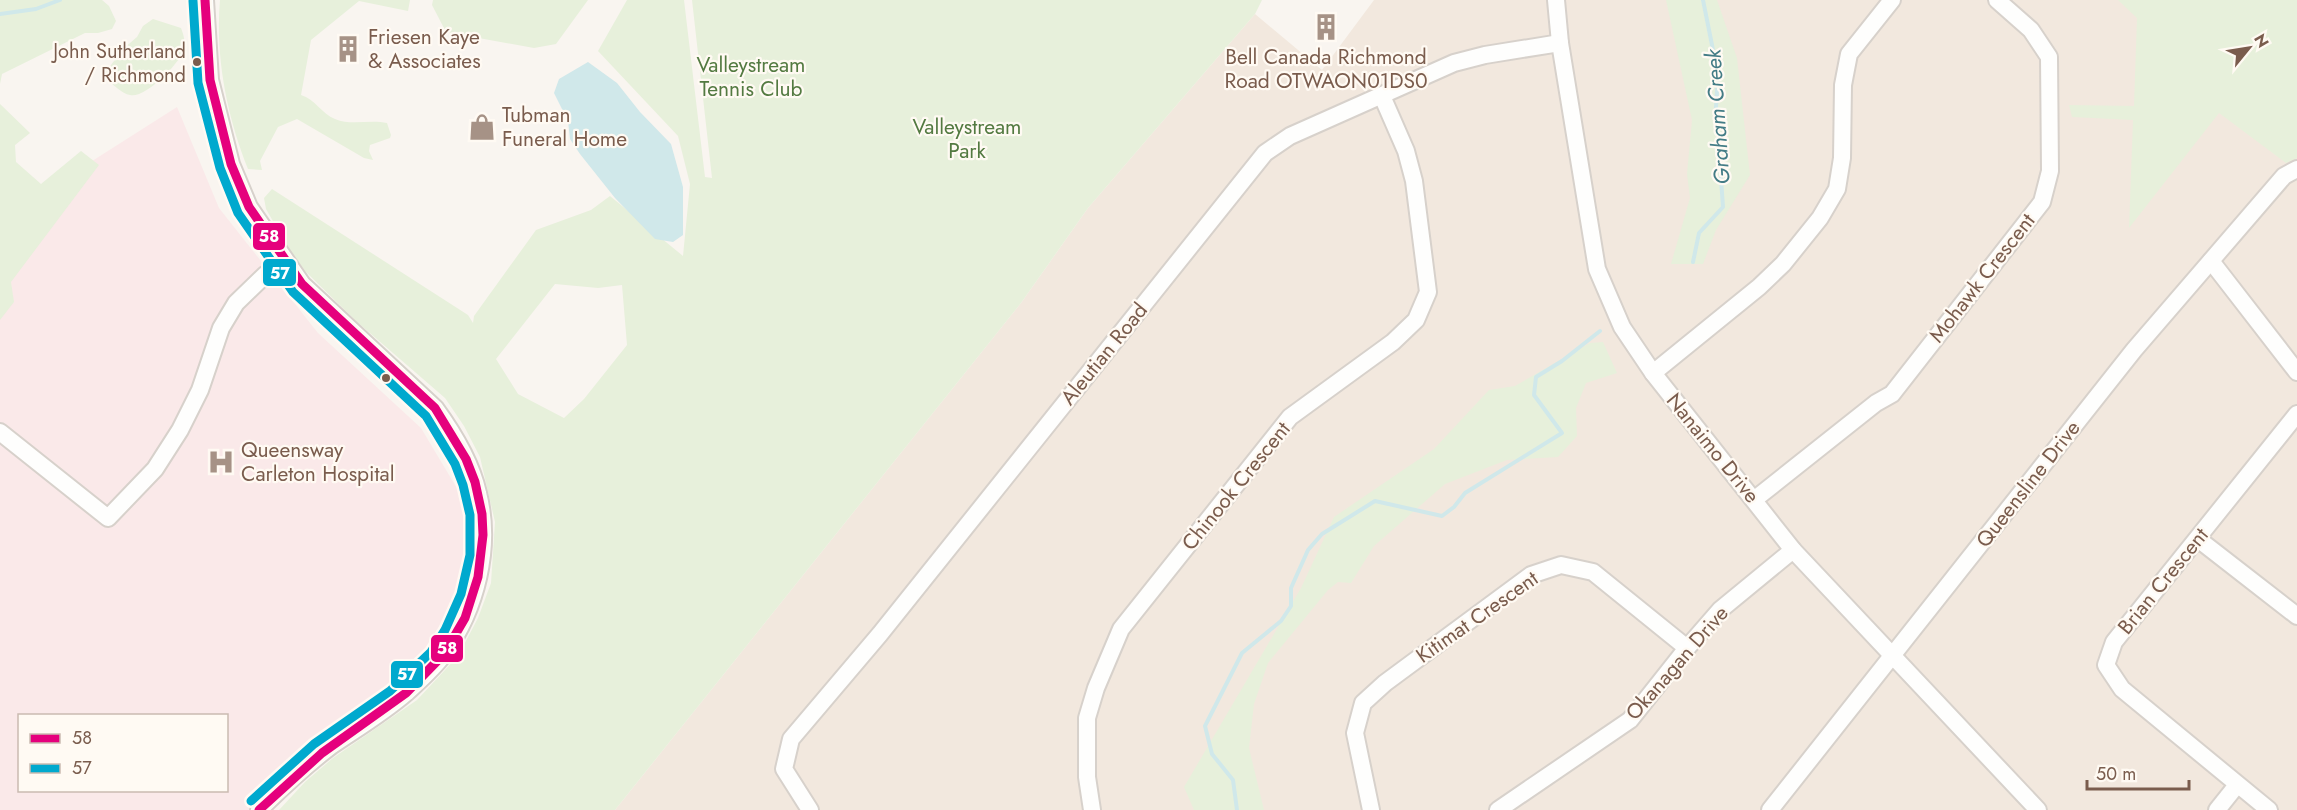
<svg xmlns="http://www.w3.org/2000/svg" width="2297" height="810" viewBox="0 0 2297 810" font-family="Jost,sans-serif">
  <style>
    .residential { fill: #f2e8de }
    .medical { fill: #fae9e9; fill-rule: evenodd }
    .green { fill: #e7f0db; fill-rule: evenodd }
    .water { fill: #d0e8ea }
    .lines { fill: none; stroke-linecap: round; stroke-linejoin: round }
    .stream { stroke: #d0e8ea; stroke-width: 4 }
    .minor-casing { stroke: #d7d1cb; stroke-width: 20 }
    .minor { stroke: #fefefd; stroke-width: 16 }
    .bus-1-casing { stroke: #fffaf3; stroke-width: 14 }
    .bus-2-casing { stroke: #fffaf3; stroke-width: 14 }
    .bus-1 { stroke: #e5007d; stroke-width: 9 }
    .bus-2 { stroke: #00a9ce; stroke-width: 9 }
    .bus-dot { fill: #7a5c4d; stroke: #fffaf3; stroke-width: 2 }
    .labels { text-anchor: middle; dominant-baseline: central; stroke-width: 4.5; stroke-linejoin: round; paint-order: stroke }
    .bus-label { font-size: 20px; fill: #7a5c4d; stroke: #fffaf3; text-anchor: end }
    .poi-label { font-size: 21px; fill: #7a5c4d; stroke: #fffaf3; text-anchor: start }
    .park-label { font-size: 21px; fill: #537a41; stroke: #fffaf3 }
    .street-label { font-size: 21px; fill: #7a5c4d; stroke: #fffaf3 }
    .water-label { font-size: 22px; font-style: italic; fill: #437c86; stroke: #fffaf3 }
    .line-badge { stroke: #fffaf3; stroke-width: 2 }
    .badge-label { font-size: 16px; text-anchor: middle; font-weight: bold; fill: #fff }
  </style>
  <rect width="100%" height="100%" fill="#f9f5f0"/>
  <path class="residential" d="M1374 0H2297V810H615L1021 303 1088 208 1255 14 1322 70Z"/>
  <path class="medical" d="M177 107 219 208 318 333 421 428 461 495 470 551 461 584 430 654 307 753 249 810H0V267L67 177ZM20 716H226V790H20Z"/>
  <g class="green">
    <path d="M0 0H102L109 6 116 21 112 29 98 33H85L2 74 0 84Z"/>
    <path d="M220 0H410L408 11 359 1 311 40 301 95C315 99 322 114 335 119 352 126 370 119 387 123L391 135 390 138 370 145 369 151 373 160 364 158 297 119 278 127 260 161 262 170 248 169C227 116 215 57 220 0Z"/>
    <path d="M433 0H588L556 44 534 48 446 32 432 5Z"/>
    <path d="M627 0H684L705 177 712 178 692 0H1262L1255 14 1088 208 1021 303 615 810H279L305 782 333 758 417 700 458 656 478 618 491 583 495 522 480 457 464 426 445 398 356 321 306 272 289 249 266 209 264 198 272 189 468 315 473 323 474 316 536 230 591 210 610 196 683 256 690 184 678 136 598 51ZM555 284 598 288 622 285 627 345 584 399 564 418 518 394 496 359Z"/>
    <path d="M1666 0H1717L1737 58 1750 175 1716 230 1703 264H1671L1690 198 1687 174 1692 120Z"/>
    <path d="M2118 0H2297V158L2286 163 2219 113 2129 228 2133 120 2072 117 2069 105 2134 106 2137 18Z"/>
    <path d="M153 19 181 28C184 36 186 43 183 51 179 64 145 99 130 95 122 94 113 84 106 79L105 73 123 49 137 37 143 26Z"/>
    <path d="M0 104 30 133 15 145 16 162 41 184 81 151 99 165 11 282 14 302 0 320Z"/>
    <path d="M1603 342 1617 373 1586 383 1576 408 1577 436 1558 457 1507 460 1445 484 1374 546 1351 583 1338 582 1328 590 1268 663 1254 704 1249 748 1264 810H1194L1184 787 1301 588 1334 517 1434 449 1489 390 1515 386 1590 343Z"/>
  </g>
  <path class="water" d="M588 62 617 83 640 112 671 144 683 187V235L673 242 655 239 615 198 580 154 570 139 568 121 554 93 559 79Z"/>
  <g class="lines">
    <g class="stream">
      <path d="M0 14 36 9 60 0"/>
      <path d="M1693 262 1699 233 1723 207 1716 107 1718 75 1703 0"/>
      <path d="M1237 810 1233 780 1212 754 1205 726 1242 653 1281 621 1291 606V588L1308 550 1322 534 1375 501 1442 516 1454 507 1465 493 1562 433 1534 395 1536 377 1562 361 1600 331"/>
    </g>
    <defs>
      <g id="minor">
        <path d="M205 0 210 80 231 164 249 207 302 284 435 408C454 434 471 462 478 493 492 548 476 609 444 654 434 668 419 681 406 693 383 713 356 729 331 746 306 765 281 788 259 810"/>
        <path d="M1556 0 1560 43 1597 269 1622 327 1653 373 1793 550 2038 810"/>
        <path d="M2211 261 2297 372"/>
        <path d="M1653 373 1759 287 1783 264 1820 218 1837 189 1842 158 1843 85 1849 54 1892 0"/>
        <path d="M0 432 108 518 155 469 180 430 200 390 221 328 236 303 265 275 286 263"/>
        <path d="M1755 499 1876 403 1892 394 2042 202 2050 171 2049 57 2031 30 1997 0"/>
        <path d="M2198 539 2297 616"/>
        <path d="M810 810 784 769 791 739 880 634 1265 153 1290 136 1454 63 1485 55 1560 43"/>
        <path d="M1092 810 1087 777V718L1096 688 1121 629 1290 417 1393 342 1416 320 1428 292 1414 181 1406 151 1382 96"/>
        <path d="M1371 810 1355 733 1363 703 1385 683 1531 575 1561 565 1593 572 1687 648"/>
        <path d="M1498 810 1630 720 1687 648 1720 610 1793 550"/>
        <path d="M1770 810 2134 350 2284 176 2297 169"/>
        <path d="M2217 810 2237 785"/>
        <path d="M2269 810 2122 689 2106 665 2114 642 2297 414"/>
      </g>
    </defs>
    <use href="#minor" class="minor-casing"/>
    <use href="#minor" class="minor"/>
    <defs>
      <path id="bus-1" d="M205 0 210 80 231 164 249 207 302 284 435 408 466 459 475 482 482 514 483 535 478 577 465 618 444 654 406 693 322 753 259 810"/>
      <path id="bus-2" d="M193 1 198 83 220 168 238 213 293 292 426 416 455 464 463 485 470 515V555L461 594 445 630 431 652 390 691 314 744 251 801"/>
    </defs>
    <use href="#bus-1" class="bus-1-casing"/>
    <use href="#bus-2" class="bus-2-casing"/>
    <use href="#bus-1" class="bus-1"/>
    <use href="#bus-2" class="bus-2"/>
  </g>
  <defs>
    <symbol id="building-bare" viewBox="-9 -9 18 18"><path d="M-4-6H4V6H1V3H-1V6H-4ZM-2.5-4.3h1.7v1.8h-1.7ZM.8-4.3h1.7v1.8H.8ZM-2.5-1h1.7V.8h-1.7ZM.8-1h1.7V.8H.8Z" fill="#a69286" stroke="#fffaf3" stroke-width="2.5" paint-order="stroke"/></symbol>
    <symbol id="shop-bare" viewBox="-9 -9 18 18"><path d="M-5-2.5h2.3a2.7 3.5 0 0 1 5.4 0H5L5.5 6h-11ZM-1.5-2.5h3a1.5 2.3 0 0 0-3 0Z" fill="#a69286" stroke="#fffaf3" stroke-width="2.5" paint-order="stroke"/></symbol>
    <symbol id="hospital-bare" viewBox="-9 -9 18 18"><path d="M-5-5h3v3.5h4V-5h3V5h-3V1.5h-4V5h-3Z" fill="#a69286" stroke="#fffaf3" stroke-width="2.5" paint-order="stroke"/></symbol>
  </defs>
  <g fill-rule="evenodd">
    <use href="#building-bare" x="1307" y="8" width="38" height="38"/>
    <use href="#building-bare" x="329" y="30" width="38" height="38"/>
    <use href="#shop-bare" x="463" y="108" width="38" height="38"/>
    <use href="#hospital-bare" x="202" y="443" width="38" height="38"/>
  </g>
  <g class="bus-dot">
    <circle cx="197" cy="62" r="5"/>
    <circle cx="386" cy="378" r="5"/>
  </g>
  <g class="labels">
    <g class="bus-label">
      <text x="186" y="51">John Sutherland<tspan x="186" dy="24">/ Richmond</tspan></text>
    </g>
    <g class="poi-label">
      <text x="368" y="37">Friesen Kaye<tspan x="368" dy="24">&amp; Associates</tspan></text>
      <text x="1326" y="57" text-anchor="middle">Bell Canada Richmond<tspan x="1326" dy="24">Road OTWAON01DS0</tspan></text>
      <text x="502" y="115">Tubman<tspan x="502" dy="24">Funeral Home</tspan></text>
      <text x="241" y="450">Queensway<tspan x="241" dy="24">Carleton Hospital</tspan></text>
    </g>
    <g class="park-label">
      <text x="751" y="65">Valleystream<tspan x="751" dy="24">Tennis Club</tspan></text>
      <text x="967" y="127">Valleystream<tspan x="967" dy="24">Park</tspan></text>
    </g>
    <g class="street-label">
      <text transform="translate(1982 278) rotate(-52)">Mohawk Crescent</text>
      <text transform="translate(1104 354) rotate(-51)">Aleutian Road</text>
      <text transform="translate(1713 448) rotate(51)">Nanaimo Drive</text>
      <text transform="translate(2028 484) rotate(-52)">Queensline Drive</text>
      <text transform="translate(1236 486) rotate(-51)">Chinook Crescent</text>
      <text transform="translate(2163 581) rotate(-51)">Brian Crescent</text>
      <text transform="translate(1477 617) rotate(-35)">Kitimat Crescent</text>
      <text transform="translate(1677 663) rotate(-49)">Okanagan Drive</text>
    </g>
    <g class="water-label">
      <text transform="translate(1717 117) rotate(-94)">Graham Creek</text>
    </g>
  </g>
  <g class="line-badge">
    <rect x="252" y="222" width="34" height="29" rx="6" fill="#e5007d"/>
    <rect x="262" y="258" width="35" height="29" rx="6" fill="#00a9ce"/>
    <rect x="430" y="634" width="34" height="29" rx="6" fill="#e5007d"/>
    <rect x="390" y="660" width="34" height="29" rx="6" fill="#00a9ce"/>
  </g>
  <g class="badge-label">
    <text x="269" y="242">58</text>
    <text x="280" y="279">57</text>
    <text x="447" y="654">58</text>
    <text x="407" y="680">57</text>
  </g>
  <rect x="18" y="714" width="210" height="78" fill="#fffaf3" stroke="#cabbb1" stroke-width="1.5"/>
  <rect x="30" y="734" width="30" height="9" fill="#e5007d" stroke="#cabbb1" stroke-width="1.5"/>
  <text x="72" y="744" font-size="18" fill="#7a5c4d">58</text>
  <rect x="30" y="764" width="30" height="9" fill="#00a9ce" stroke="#cabbb1" stroke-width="1.5"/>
  <text x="72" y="774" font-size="18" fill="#7a5c4d">57</text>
  <g transform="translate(2249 48) rotate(60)" stroke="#fffaf3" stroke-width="4.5" paint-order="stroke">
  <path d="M0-4.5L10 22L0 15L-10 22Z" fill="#7a5c4d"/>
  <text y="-9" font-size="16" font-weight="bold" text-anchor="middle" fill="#7a5c4d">N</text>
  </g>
  <path d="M2087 780v9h102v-9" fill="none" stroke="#7a5c4d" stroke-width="3"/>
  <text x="2096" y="780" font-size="18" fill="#7a5c4d" stroke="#fffaf3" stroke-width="4.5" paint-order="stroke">50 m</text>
</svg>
